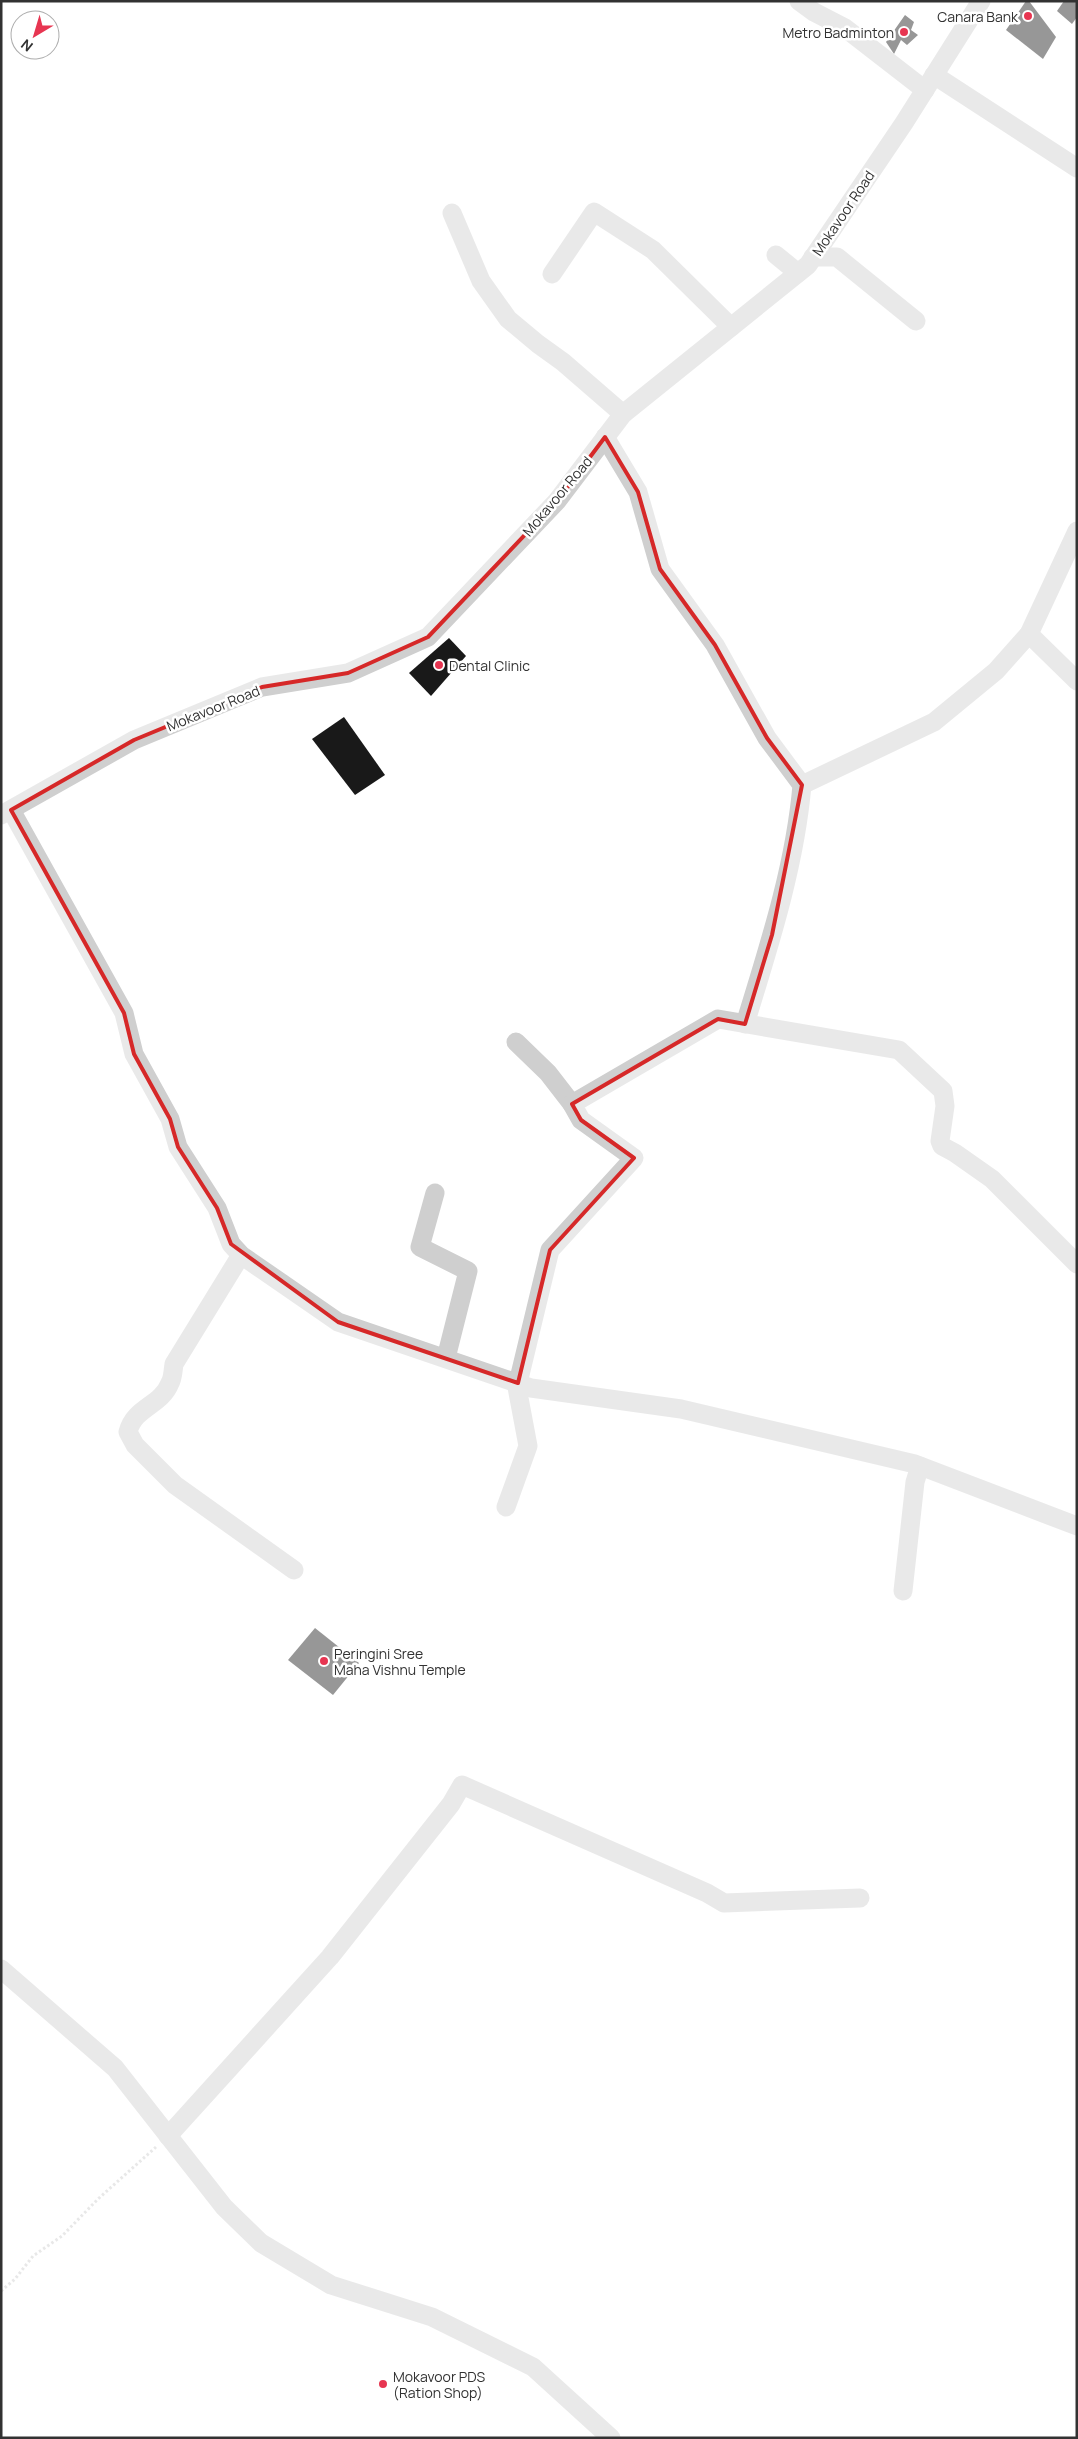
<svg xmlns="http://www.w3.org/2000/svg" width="1078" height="2439" viewBox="0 0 1078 2439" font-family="Manrope,sans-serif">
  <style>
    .building { fill: #191919 }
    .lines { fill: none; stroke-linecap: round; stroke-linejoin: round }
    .path { stroke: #ccc; stroke-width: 3; stroke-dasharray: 2.5 2.5; stroke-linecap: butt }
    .street { stroke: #cfcfcf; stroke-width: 19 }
    .marked { fill: none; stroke: #d62828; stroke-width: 4; stroke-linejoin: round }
    .poi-dot { fill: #e73551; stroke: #fff; stroke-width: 2 }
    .labels { text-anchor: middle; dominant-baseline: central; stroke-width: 5; stroke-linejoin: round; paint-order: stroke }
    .poi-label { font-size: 14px; fill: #323232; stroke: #fff; text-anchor: start }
    .street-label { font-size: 14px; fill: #323232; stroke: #fff }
  </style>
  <rect width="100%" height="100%" fill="#fff"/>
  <g class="building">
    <path d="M1026 1H1029L1056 37 1043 59 1006 30Z"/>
    <path d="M1064 1H1077V17L1072 24 1057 11Z"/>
    <path d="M905 15 914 22 911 30 918 35 907 45 901 40 894 54 886 42Z"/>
    <path d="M449 638 466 656 431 696 409 673Z"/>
    <path d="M344 717 385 775 355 795 312 739Z"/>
    <path d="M315 1628 359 1663 333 1695 288 1660Z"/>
  </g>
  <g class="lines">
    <path class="path" d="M1 2291 15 2279 33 2256 62 2236 98 2199 156 2147"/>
    <g class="street">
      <path d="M799 1 814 12 845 28 925 90"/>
      <path d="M934 75 1077 168"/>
      <path d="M452 213 481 281 508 319 538 344 563 362 623 414"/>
      <path d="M776 255 798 273"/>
      <path d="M813 257H837L916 321"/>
      <path d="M552 274 594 212 653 250 731 327"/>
      <path d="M605 437 638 492 660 569 715 645 767 738 802 785C795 866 769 946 745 1024"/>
      <path d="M1077 531 1029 634 1077 681"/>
      <path d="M802 785 934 722 996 671 1029 634"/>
      <path d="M11 810 124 1013 134 1054 170 1119 178 1147 217 1208 231 1244 241 1255 338 1322 531 1388 681 1409 915 1464 1077 1526"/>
      <path d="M1 815 134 740 262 687 348 673 428 637 557 501 623 414 808 265 904 123 981 1"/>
      <path d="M516 1042 548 1073 572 1104"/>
      <path d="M435 1193 420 1247 468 1271 446 1358"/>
      <path d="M241 1255 174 1364C173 1370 173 1378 170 1383 161 1406 134 1407 128 1432L135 1445 175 1485 294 1570"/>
      <path d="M518 1383 550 1250 634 1158 581 1120 572 1104 718 1019 899 1050 943 1091 945 1106 940 1141 942 1146 955 1153 992 1179 1077 1264"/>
      <path d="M506 1507 528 1446 516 1382"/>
      <path d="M903 1591 915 1482 920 1466"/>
      <path d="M1 1969 115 2068 224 2207 261 2243 331 2285 432 2317 533 2367 611 2438"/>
      <path d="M168 2136 330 1957 451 1804 462 1785 707 1893 724 1903 860 1898"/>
    </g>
  </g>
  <path d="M0 0H1078V2439H0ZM605 437 638 492 660 569 715 645 767 738 802 785 772 935 745 1024 718 1019 572 1104 581 1120 634 1158 550 1250 518 1383 338 1322 231 1244 217 1208 178 1147 170 1119 134 1054 124 1013 11 810 134 740 262 687 348 673 428 637 557 501Z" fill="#fff" fill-opacity=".55" fill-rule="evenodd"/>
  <path class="marked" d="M605 437 638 492 660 569 715 645 767 738 802 785 772 935 745 1024 718 1019 572 1104 581 1120 634 1158 550 1250 518 1383 338 1322 231 1244 217 1208 178 1147 170 1119 134 1054 124 1013 11 810 134 740 262 687 348 673 428 637 557 501Z"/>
  <g class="poi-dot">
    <circle cx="1028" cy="16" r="5"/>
    <circle cx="904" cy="32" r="5"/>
    <circle cx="439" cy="665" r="5"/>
    <circle cx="324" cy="1661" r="5"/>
    <circle cx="383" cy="2384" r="5"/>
  </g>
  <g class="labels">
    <g class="poi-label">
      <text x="1018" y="16" text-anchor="end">Canara Bank</text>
      <text x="894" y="32" text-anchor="end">Metro Badminton</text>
      <text x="449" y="665">Dental Clinic</text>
      <text x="334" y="1653">Peringini Sree<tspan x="334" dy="16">Maha Vishnu Temple</tspan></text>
      <text x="393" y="2376">Mokavoor PDS<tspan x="393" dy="16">(Ration Shop)</tspan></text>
    </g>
    <g class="street-label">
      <text transform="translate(843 213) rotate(-56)">Mokavoor Road</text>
      <text transform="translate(557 496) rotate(-50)">Mokavoor Road</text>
      <text transform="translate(213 708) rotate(-22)">Mokavoor Road</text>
    </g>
  </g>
  <rect width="1078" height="2439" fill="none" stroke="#323232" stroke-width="5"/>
  <g transform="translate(35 35) rotate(218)"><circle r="24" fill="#ffffff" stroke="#adadad"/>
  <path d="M0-4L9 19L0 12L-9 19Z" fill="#e73551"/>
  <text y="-8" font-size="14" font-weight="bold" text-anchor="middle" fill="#323232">N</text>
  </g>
</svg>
